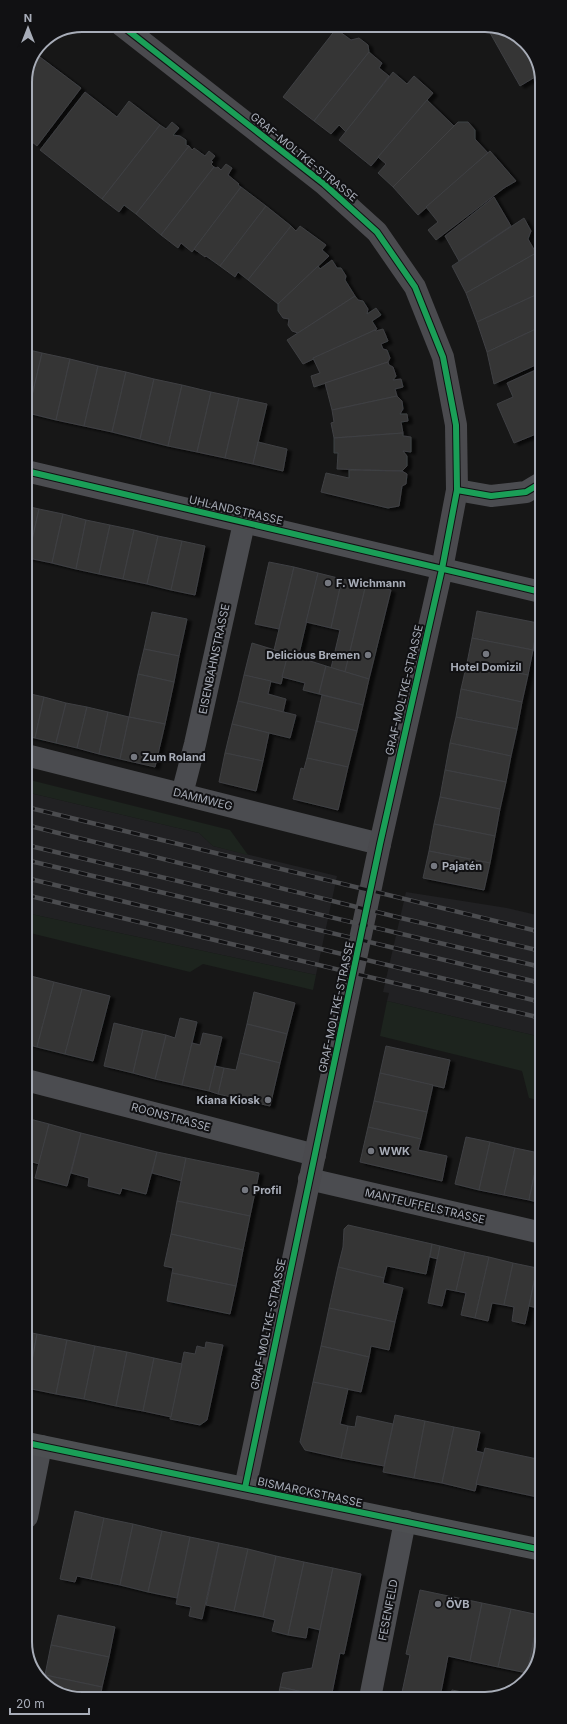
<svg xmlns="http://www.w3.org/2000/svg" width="567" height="1724" viewBox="0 0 567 1724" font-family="Inter,sans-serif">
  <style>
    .built { fill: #212123 }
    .green { fill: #1d241e }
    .building { fill: #353536; stroke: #3f4043; filter: url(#shadow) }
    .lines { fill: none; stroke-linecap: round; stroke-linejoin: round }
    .street { stroke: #4b4c50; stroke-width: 22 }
    .secondary { stroke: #4a4a4e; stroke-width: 22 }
    .primary { stroke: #4d4f52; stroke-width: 22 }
    .rail-casing { stroke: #4b4c4f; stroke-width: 4.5 }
    .rail { stroke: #111113; stroke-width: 3; stroke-dasharray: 9; stroke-linecap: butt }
    .cycleway-casing { stroke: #111113; stroke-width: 8 }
    .cycleway { stroke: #1a9f57; stroke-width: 6 }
    .poi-dot { fill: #757880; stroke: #111113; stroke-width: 1.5 }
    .labels { text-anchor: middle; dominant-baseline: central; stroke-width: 4; stroke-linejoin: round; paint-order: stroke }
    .street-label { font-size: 11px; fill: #a8adb8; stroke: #111113 }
    .poi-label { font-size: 11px; font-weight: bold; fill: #a8adb8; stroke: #111113; text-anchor: start }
    .rim { fill: none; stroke: #a8adb8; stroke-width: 2 }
  </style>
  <defs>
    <filter id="shadow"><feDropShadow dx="4.5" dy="2.5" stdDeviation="1" flood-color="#0009"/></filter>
  </defs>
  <rect width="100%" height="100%" fill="#171717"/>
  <g class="built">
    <path d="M26 792 199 833 213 846 337 876 316 975 26 913Z"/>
    <path d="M406 892 507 908 541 916V1037L387 1001 389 993 383 992Z"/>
  </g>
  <g class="green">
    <path d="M26 779 230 830 248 855 213 846 199 833 26 792Z"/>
    <path d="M26 913 316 975 313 990 203 964 190 972 26 932Z"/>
    <path d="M387 1001 541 1037V1101L529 1098 522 1071 380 1036Z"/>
  </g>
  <g class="building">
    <path d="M495 28 522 39 540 68V74L520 86 489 31Z"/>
    <path d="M336 29 351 40 359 38 368 45 369 52 314 121 283 97Z"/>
    <path d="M369 52 382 63 379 68 389 76 346 132 339 125 331 134 314 121Z"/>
    <path d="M36 54 81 88 37 146 25 136V79Z"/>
    <path d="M393 72 407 84 414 76 433 93 371 166 339 140Z"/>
    <path d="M85 92 117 117 129 101 160 125 102 199 40 150Z"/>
    <path d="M427 100 454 126 393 187 378 173 386 164 378 157Z"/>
    <path d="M172 122 179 128 173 135 180 136 186 140V145L189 146 136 214 124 205 119 212 102 199 160 125 166 129Z"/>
    <path d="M458 122H468L475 130V139L488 153 418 215 393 187Z"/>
    <path d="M189 146 192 150 194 148 205 156 209 151 215 156 211 161 213 162 211 164 214 167 161 235 136 214Z"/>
    <path d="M490 151 516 181 504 188 436 240 428 230 438 222 426 207Z"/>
    <path d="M226 164 232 168 228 175 239 184 238 185 241 187 192 252 181 243 178 248 161 235 214 167 216 168 218 167 221 170Z"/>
    <path d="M241 187 266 206 220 266 206 256 205 257 194 249Z"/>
    <path d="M494 197 511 226 459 261 445 236Z"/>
    <path d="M266 206 291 226 248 280 238 272 235 277 220 266Z"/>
    <path d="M524 218 531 231 528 239 536 253 466 293 452 266Z"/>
    <path d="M291 226 296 231 300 226 326 245 322 250 329 256 278 304 248 280Z"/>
    <path d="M536 253 540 262V293L477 322 466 293Z"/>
    <path d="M332 260 337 268H341L346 276 345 280 355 296 298 333 292 331 288 325 289 319 283 318 278 311V304L318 266 320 269Z"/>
    <path d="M540 293V327L487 352 477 322Z"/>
    <path d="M355 296 358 300 363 301 368 309 367 314 376 308 381 315 372 321 377 329 303 364 287 340Z"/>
    <path d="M540 327V363L494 384 487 352Z"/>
    <path d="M383 329 388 341 381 344 383 349 387 350 390 358 388 362 314 387 311 376 320 373 313 358 375 330 376 331Z"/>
    <path d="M25 349 42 353 28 413H25Z"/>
    <path d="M42 353 70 359 56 420 28 413Z"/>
    <path d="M70 359 98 366 84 426 56 420Z"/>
    <path d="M388 362 389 365 393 367 396 376 393 380 401 379 403 387 395 389 397 396 332 410 325 383Z"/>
    <path d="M98 366 126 372 112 432 84 426Z"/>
    <path d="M540 368 541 432 514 443 497 404 513 397 507 383Z"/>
    <path d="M126 372 154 379 140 439 112 432Z"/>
    <path d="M154 379 182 385 168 446 140 439Z"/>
    <path d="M182 385 211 392 197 452 168 446Z"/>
    <path d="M211 392 239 398 225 458 197 452Z"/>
    <path d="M397 396 402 401 403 409 400 414H407L408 421 401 422 403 433 334 438 331 423 334 422 332 410Z"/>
    <path d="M239 398 267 404 253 464 225 458Z"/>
    <path d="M403 433V436L411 437V452L403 451 407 456V466L402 471 337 469 338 453H334V438Z"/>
    <path d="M258 442 287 449 283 471 253 464Z"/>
    <path d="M349 470 402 471 407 474 406 484 402 486 399 506 388 508 321 492 326 473 349 478Z"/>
    <path d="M26 506 39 509 28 558 26 557Z"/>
    <path d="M39 509 63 514 52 563 28 558Z"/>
    <path d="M63 514 86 520 76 569 52 563Z"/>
    <path d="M86 520 110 525 99 574 76 569Z"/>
    <path d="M110 525 134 530 123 579 99 574Z"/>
    <path d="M134 530 158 536 147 584 123 579Z"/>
    <path d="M158 536 182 541 171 590 147 584Z"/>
    <path d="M182 541 205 546 195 595 171 590Z"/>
    <path d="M269 562 294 567 279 629 255 624Z"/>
    <path d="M294 567 318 573 298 658 274 650Z"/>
    <path d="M318 573 342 579 331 628 306 622Z"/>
    <path d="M342 579 366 584 345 672 331 668 340 630 331 628Z"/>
    <path d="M366 584 391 590 369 679 345 672Z"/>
    <path d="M477 611 538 623 533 650 472 638Z"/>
    <path d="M152 612 187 619 179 656 144 649Z"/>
    <path d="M538 623 541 624V652L533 650Z"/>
    <path d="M472 638 533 650 528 675 467 663Z"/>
    <path d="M252 643 288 654 281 684 244 675Z"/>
    <path d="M144 649 179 656 174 682 138 674Z"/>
    <path d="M288 654 326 666 319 694 303 690 305 683 282 677Z"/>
    <path d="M467 663 528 675 522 702 461 689Z"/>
    <path d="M326 666 369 679 363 705 319 694Z"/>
    <path d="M138 674 174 682 165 724 129 717Z"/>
    <path d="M244 675 271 681 268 694 286 699 283 712 238 701Z"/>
    <path d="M461 689 522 702 517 729 456 717Z"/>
    <path d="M26 693 44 697 35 738 26 736Z"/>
    <path d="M322 695 363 705 357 731 316 721Z"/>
    <path d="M44 697 66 703 56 743 35 738Z"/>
    <path d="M238 701 296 715 290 738 232 724Z"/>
    <path d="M66 703 87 707 77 748 56 743Z"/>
    <path d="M87 707 108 712 99 754 77 748Z"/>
    <path d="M108 712 129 717 120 759 99 754Z"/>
    <path d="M129 717 165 724 155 767 120 759Z"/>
    <path d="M456 717 517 729 511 756 450 743Z"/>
    <path d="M316 721 357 731 348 767 307 758Z"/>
    <path d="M232 724 269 733 263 761 225 753Z"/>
    <path d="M450 743 511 756 506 782 445 770Z"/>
    <path d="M225 753 263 761 256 791 219 782Z"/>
    <path d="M307 758 348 767 338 810 293 799 301 768 304 769Z"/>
    <path d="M445 770 506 782 500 809 440 797Z"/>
    <path d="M440 797 500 809 495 836 434 824Z"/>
    <path d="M434 824 495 836 490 863 429 851Z"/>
    <path d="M429 851 490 863 484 890 423 878Z"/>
    <path d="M27 975 54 982 37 1047 26 1044Z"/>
    <path d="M54 982 82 989 65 1054 37 1047Z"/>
    <path d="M82 989 110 996 93 1061 65 1054Z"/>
    <path d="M254 992 295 1003 287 1034 247 1024Z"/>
    <path d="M180 1018 197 1022 182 1085 155 1079 166 1035 175 1038Z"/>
    <path d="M114 1023 143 1030 133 1073 104 1066Z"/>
    <path d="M247 1024 287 1034 280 1063 240 1053Z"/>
    <path d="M143 1030 166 1035 155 1079 133 1073Z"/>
    <path d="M203 1033 222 1037 209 1091 182 1085 192 1043 200 1045Z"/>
    <path d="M386 1046 450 1060 444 1088 380 1073Z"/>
    <path d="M240 1053 280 1063 270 1106 218 1094 224 1068 236 1070Z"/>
    <path d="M215 1066 224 1068 218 1094 209 1091Z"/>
    <path d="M380 1073 433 1085 427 1112 374 1101Z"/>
    <path d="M374 1101 427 1112 421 1139 368 1127Z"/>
    <path d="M26 1118 49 1124 39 1164 26 1160Z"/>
    <path d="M49 1124 81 1133 67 1186 35 1178Z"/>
    <path d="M368 1127 421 1139 418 1150 447 1156 442 1181 360 1162Z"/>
    <path d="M81 1133 157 1152 146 1194 122 1188 120 1194 88 1186 89 1178 71 1173Z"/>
    <path d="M466 1137 490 1142 479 1190 455 1184Z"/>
    <path d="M490 1142 515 1148 504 1195 479 1190Z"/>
    <path d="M515 1148 539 1153 529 1200 504 1195Z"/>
    <path d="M157 1152 186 1158 182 1181 152 1173Z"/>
    <path d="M539 1153 541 1154V1203L529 1200Z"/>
    <path d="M186 1158 259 1173 250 1216 177 1201Z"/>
    <path d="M177 1201 250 1216 243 1250 171 1234Z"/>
    <path d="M348 1225 432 1244 426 1274 387 1266 384 1278 338 1267 343 1247 344 1229Z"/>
    <path d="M171 1234 243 1250 236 1286 172 1273 173 1268 164 1266Z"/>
    <path d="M432 1244 440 1246 438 1259 430 1257Z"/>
    <path d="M440 1246 465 1252 456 1291 446 1289 442 1306 428 1303Z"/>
    <path d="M465 1252 489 1257 475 1318 461 1315 466 1293 456 1291Z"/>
    <path d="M489 1257 513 1263 504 1305 492 1303 488 1321 475 1318Z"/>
    <path d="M513 1263 537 1268 525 1324 512 1321 514 1307 504 1305Z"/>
    <path d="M338 1267 384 1278 383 1283 403 1288 395 1322 329 1308Z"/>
    <path d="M537 1268 542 1269V1309L529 1306Z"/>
    <path d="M172 1273 236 1286 230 1314 167 1301Z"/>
    <path d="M329 1308 395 1322 389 1350 371 1346 369 1357 321 1346Z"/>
    <path d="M27 1332 37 1334 27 1385Z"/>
    <path d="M37 1334 67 1340 56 1394 27 1388Z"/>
    <path d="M67 1340 95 1346 84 1399 56 1394Z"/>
    <path d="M206 1342 223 1345 207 1420 200 1425 170 1419 184 1352 195 1354 197 1346 205 1348Z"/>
    <path d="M95 1346 127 1352 116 1406 84 1399Z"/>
    <path d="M321 1346 369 1357 361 1392 313 1382Z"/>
    <path d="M127 1352 154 1358 143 1411 116 1406Z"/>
    <path d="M154 1358 182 1364 171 1417 143 1411Z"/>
    <path d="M313 1382 348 1389 340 1424 348 1426 341 1458 305 1450 300 1442Z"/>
    <path d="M395 1415 425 1421 414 1478 383 1472Z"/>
    <path d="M357 1416 393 1424 384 1466 341 1458 348 1426 355 1427Z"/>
    <path d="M425 1421 454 1427 442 1483 414 1478Z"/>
    <path d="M454 1427 480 1432 476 1451 484 1453 475 1491 442 1483Z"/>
    <path d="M485 1448 542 1460V1498L476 1484Z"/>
    <path d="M75 1511 104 1518 91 1579 77 1576 75 1582 60 1579Z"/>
    <path d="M104 1518 133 1524 120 1585 91 1579Z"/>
    <path d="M133 1524 162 1531 148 1592 120 1585Z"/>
    <path d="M162 1531 190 1537 177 1598 148 1592Z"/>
    <path d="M190 1537 219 1543 202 1619 189 1616 191 1607 176 1604Z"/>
    <path d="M219 1543 248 1549 234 1611 206 1605Z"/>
    <path d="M248 1549 276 1556 263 1617 234 1611Z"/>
    <path d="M276 1556 304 1562 288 1635 272 1631 275 1620 263 1617Z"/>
    <path d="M304 1562 333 1568 320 1630 308 1627 306 1638 288 1635Z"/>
    <path d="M333 1568 361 1574 344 1654 340 1653 331 1698 280 1687 283 1673 312 1668Z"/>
    <path d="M420 1590 482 1603 470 1661 448 1656 440 1697H401L410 1655 406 1654Z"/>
    <path d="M482 1603 511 1609 498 1667 470 1661Z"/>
    <path d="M511 1609 539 1615 527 1673 498 1667Z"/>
    <path d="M58 1615 115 1627 109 1657 51 1645Z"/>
    <path d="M539 1615 542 1616V1642L531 1674 527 1673Z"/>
    <path d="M51 1645 109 1657 102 1687 45 1675Z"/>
    <path d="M45 1675 102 1687 100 1699H78L45 1685 43 1683Z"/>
    <path d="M280 1687 330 1698H278Z"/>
    <path d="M452 1690 486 1697H450Z"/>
  </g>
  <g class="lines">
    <g class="street">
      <path d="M26 471 541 592"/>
      <path d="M457 490 491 496 526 492 541 483"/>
      <path d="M26 755 380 844"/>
      <path d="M182 794 195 744 244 523"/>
      <path d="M26 1080 315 1155"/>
      <path d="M309 1179 542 1233"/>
      <path d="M27 1517 41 1446"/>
      <path d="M370 1698 405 1521"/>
    </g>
    <path class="secondary" d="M121 25 324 184 377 232 415 287 443 357 456 425 457 490 442 569 380 844 245 1488"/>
    <path class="primary" d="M27 1443 542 1550"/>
    <defs>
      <g id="rail">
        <path d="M26 807 541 932"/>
        <path d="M26 825 401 918 541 951"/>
        <path d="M26 845 541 967"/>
        <path d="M26 860 541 983"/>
        <path d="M26 878 541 1002"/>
        <path d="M26 895 541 1018"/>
      </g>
    </defs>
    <use href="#rail" class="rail-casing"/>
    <use href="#rail" class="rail"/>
    <defs>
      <g id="cycleway">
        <path d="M121 25 324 184 377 232 415 287 443 357 456 425 457 490 442 569 380 844 245 1488"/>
        <path d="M26 471 541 592"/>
        <path d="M457 490 491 496 526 492 541 483"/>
        <path d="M27 1443 542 1550"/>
      </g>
    </defs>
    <use href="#cycleway" class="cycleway-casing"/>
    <use href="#cycleway" class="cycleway"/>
  </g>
  <g class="poi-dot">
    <circle cx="328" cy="583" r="4"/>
    <circle cx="486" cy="654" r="4"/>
    <circle cx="368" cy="655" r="4"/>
    <circle cx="134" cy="757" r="4"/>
    <circle cx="434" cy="866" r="4"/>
    <circle cx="268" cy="1100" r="4"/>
    <circle cx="371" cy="1151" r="4"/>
    <circle cx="245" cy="1190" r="4"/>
    <circle cx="438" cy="1604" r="4"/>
  </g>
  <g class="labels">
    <g class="street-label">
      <text transform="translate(304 157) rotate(39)">GRAF-MOLTKE-STRASSE</text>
      <text transform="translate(236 510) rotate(13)">UHLANDSTRASSE</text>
      <text transform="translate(214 659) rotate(-78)">EISENBAHNSTRASSE</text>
      <text transform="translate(404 690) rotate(-77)">GRAF-MOLTKE-STRASSE</text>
      <text transform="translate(203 799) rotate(14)">DAMMWEG</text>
      <text transform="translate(336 1007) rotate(-78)">GRAF-MOLTKE-STRASSE</text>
      <text transform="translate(171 1117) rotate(15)">ROONSTRASSE</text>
      <text transform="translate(425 1206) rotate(13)">MANTEUFFELSTRASSE</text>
      <text transform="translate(268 1324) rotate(-78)">GRAF-MOLTKE-STRASSE</text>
      <text transform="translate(310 1492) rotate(12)">BISMARCKSTRASSE</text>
      <text transform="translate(388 1610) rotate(-79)">FESENFELD</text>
    </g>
    <g class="poi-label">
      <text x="336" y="583">F. Wichmann</text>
      <text x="360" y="655" text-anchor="end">Delicious Bremen</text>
      <text x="486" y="667" text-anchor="middle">Hotel Domizil</text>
      <text x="142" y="757">Zum Roland</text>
      <text x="442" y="866">Pajatén</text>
      <text x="260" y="1100" text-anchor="end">Kiana Kiosk</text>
      <text x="379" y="1151">WWK</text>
      <text x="253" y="1190">Profil</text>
      <text x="446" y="1604">ÖVB</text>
    </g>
  </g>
  <path d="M0 0H567V1724H0ZM82 32H485A50 50 0 0 1 535 82V1642A50 50 0 0 1 485 1692H82A50 50 0 0 1 32 1642V82A50 50 0 0 1 82 32Z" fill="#111113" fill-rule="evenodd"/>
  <path class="rim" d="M82 32H485A50 50 0 0 1 535 82V1642A50 50 0 0 1 485 1692H82A50 50 0 0 1 32 1642V82A50 50 0 0 1 82 32Z"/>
  <g transform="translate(28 28)" stroke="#111113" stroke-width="3" paint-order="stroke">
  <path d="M0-3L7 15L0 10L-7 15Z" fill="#a8adb8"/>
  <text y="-6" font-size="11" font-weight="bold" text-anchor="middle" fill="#a8adb8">N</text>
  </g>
  <path d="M10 1708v6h79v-6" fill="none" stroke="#a8adb8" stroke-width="2"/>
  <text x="16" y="1708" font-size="12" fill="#a8adb8" stroke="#111113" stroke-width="3" paint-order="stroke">20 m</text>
</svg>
